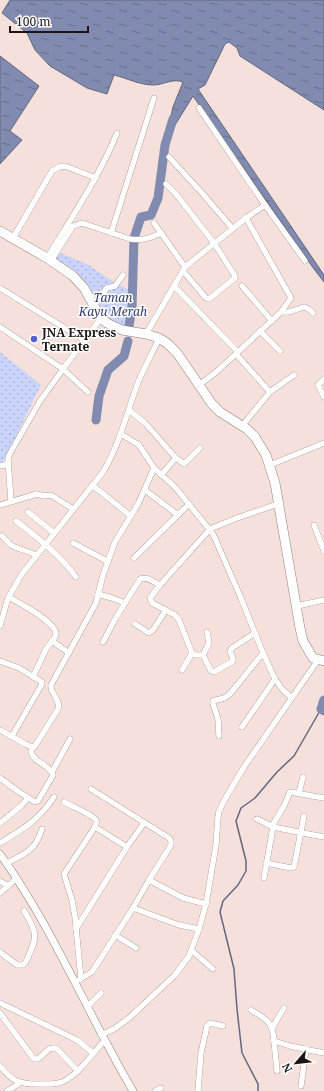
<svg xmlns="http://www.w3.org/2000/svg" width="324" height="1091" viewBox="0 0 324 1091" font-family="'Noto Serif',serif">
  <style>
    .green { fill: url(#green-dots) }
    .water { fill: url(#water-ripples); stroke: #636780 }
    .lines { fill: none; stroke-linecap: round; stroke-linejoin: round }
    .stream { stroke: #636780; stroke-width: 1.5 }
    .river { stroke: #818aaf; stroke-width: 9 }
    .minor-casing { stroke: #917d78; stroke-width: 6 }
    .tertiary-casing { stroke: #917d78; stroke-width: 8 }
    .trunk-casing { stroke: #917d78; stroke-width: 10 }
    .minor { stroke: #fff; stroke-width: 5.5 }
    .tertiary { stroke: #fff; stroke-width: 7 }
    .trunk { stroke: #fff; stroke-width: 9 }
    .poi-dot { fill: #5361d7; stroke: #fff; stroke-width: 1.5 }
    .labels { text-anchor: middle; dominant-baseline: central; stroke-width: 3; stroke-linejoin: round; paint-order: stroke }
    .park-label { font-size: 12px; font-style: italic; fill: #323b6d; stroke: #fff }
    .poi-label { font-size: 12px; font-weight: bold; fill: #1d1514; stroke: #fff; text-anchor: start }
  </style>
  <defs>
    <pattern id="green-dots" width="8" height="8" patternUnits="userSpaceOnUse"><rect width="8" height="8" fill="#cad4fa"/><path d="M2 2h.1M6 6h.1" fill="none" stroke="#adb5d5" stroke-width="1.8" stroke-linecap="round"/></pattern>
    <pattern id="water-ripples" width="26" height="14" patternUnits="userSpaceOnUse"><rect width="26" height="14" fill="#818aaf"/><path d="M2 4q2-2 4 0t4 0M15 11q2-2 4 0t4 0" fill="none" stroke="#69708d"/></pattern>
  </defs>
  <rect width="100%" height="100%" fill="#f6e0db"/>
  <g class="green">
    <path d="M58 252 87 264 117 284 131 291V309L128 324 121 328 109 323 84 294 57 268 51 264Z"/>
    <path d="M0 352 41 385 3 463 0 464Z"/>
  </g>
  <g class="water">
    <path d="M10 0H324V110L240 56 237 48 229 42 225 44 205 85 198 89 324 275V282L314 269 193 96 172 130 168 129 173 107 183 82C172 78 164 85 153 85 140 85 126 78 114 75L107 94 87 88 50 66 35 50 27 33 2 13Z"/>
    <path d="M0 56 39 86 10 131 22 140 0 164Z"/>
  </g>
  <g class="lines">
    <path class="stream" d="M258 1091V1084L242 1053 237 1009 234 969 220 912 223 901 238 885 246 871V861L236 821 241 808 255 798 277 772 294 756 321 709"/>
    <g class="river">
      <path d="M129 326 132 308 134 238 141 217 151 215 158 198 165 145 173 119"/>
      <path d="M96 420 99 396 108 370 124 356 128 341"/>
      <path d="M324 700 321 709 324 711"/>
    </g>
    <defs>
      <g id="minor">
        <path d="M169 157 202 193 233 229"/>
        <path d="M166 184 176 194 214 243 235 276V278L209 299 206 298 183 271"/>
        <path d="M265 205 305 261"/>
        <path d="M246 218 291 298 281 312"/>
        <path d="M154 223 185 267"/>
        <path d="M111 233 154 98"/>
        <path d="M13 238 52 171 59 167 65 166 96 178"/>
        <path d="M47 258C72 217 99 177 117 133"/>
        <path d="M51 261 73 226 82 223 130 239C142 241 150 238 161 233"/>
        <path d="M174 286 238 352 215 373 199 385"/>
        <path d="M242 286 272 321"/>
        <path d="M0 288 84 340"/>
        <path d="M94 305 107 288 115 286 123 275"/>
        <path d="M0 327 63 369 101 318"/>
        <path d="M260 331 280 351"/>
        <path d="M146 334 185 267 246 218 265 205 199 108"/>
        <path d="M238 352 281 312H289L304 307 309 309 313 313"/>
        <path d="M236 354 270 392 242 426"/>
        <path d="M324 379 318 385 324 397"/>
        <path d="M270 392 294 375"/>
        <path d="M129 410 145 423 176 458 184 464 200 448"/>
        <path d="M121 434 139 445 154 468 175 487 213 534 241 598 263 653 275 679 282 689 292 698"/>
        <path d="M270 465 324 443"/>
        <path d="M0 466 9 464"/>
        <path d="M161 475 176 458"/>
        <path d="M92 485 131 516"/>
        <path d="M145 490 178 515"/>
        <path d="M11 501 8 460 9 455 40 401 63 369 88 392"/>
        <path d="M0 505 37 494 44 496 51 495 73 509"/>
        <path d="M28 512 54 533"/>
        <path d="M16 521C38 538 60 555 76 577"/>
        <path d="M314 525 324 551"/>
        <path d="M2 536 12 546 37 555"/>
        <path d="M73 543 107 561"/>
        <path d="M134 558 189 504"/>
        <path d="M98 594 112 598 125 603 140 579C147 576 153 582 160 585"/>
        <path d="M9 597C19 603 53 620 56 633 56 636 54 639 52 641L69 653"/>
        <path d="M297 606 324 600"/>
        <path d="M135 624 149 633 153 630 166 610"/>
        <path d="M0 626 8 598 22 574 103 472C120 444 127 411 139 380 145 366 153 352 159 338"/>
        <path d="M103 642 114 621 125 603"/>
        <path d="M192 653 196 655H203L211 671 214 672 233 661V659L230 651 232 648 255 633"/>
        <path d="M203 655 209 643 207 632"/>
        <path d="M0 661 19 668 42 682V684L12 736"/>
        <path d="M182 670 192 653 179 620 175 615 152 603 150 598 160 585 210 529 237 518 278 504"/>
        <path d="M33 677 46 649 52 641"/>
        <path d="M242 727 275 679"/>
        <path d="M0 730 25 744 33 747 35 746 58 709C61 699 50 694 51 685L96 603 103 575 115 542 138 504 154 468"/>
        <path d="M219 736 218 719 213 704V701L224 698 230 694 263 653"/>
        <path d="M52 772 70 739"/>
        <path d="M0 778 19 792 35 802 38 801 53 775C49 764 34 763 31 752L33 747"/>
        <path d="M299 793 303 777"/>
        <path d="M64 802C71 806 92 814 96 820 97 823 96 824 95 827L64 874 72 900 75 917 81 979"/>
        <path d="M257 819 273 827 324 837"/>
        <path d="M0 823 22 805 28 798"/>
        <path d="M272 826 284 806 290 792 324 798"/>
        <path d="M0 843C24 828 38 821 54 797"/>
        <path d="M127 847 144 823"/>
        <path d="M7 863C26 853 35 851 42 829"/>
        <path d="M266 863 291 868 294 867 304 816"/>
        <path d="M264 878 273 827"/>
        <path d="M149 880 183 898 206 904"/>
        <path d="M0 881 8 886"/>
        <path d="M0 893 17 878"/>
        <path d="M133 908 179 925 199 929"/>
        <path d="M76 929 127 847 95 827"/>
        <path d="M115 935 136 948"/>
        <path d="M192 951 213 969"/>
        <path d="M0 952 17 965H23L26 962C37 937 39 935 24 911"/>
        <path d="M75 982 92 972 133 908 149 880 171 845V841L169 838 91 789"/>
        <path d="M0 1003 77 1040 93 1053"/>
        <path d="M87 1007 101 993"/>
        <path d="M251 1010C266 1019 273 1022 274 1041"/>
        <path d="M0 1013 34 1059H38L49 1049 53 1048H56L78 1071"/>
        <path d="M272 1028 284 1008"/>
        <path d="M101 1035 114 1029 129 1018 175 975 189 956 199 929 206 904 216 845 218 817 219 811 225 799 244 767 318 660"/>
        <path d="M0 1066C12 1081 19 1084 37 1084 46 1084 54 1085 62 1082 77 1076 93 1053 104 1041"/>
        <path d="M277 1071 274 1041 290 1046 324 1053"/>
        <path d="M301 1086 306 1049"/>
        <path d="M7 1091 20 1083"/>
        <path d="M155 1091 161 1088"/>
        <path d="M198 1091 201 1053 207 1026 210 1023 223 1026"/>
      </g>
      <path id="tertiary" d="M0 854C53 928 87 1013 133 1091"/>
      <path id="trunk" d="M0 231 47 258 73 276 84 288 101 318 107 323 122 330 146 334 159 338 168 344 177 353 212 404 220 412 247 429 255 437 266 455 275 483 300 628 303 641 313 658 324 661"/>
    </defs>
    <use href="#minor" class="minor-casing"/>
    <use href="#tertiary" class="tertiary-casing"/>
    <use href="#trunk" class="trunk-casing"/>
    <use href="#minor" class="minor"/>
    <use href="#tertiary" class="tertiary"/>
    <use href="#trunk" class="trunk"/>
  </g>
  <circle class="poi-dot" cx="34" cy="339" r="4"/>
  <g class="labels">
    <g class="park-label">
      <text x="113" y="297">Taman<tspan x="113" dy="14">Kayu Merah</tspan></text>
    </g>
    <g class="poi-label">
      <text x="42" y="332">JNA Express<tspan x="42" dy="14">Ternate</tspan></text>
    </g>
  </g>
  <g transform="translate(296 1063) rotate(242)" stroke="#ffffff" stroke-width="3" paint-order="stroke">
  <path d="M0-3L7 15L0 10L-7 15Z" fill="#1d1514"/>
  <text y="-6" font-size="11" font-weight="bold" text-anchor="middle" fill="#1d1514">N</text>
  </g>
  <path d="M10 26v6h78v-6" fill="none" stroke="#1d1514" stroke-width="2"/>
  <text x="16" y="26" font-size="12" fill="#1d1514" stroke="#ffffff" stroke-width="3" paint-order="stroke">100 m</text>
</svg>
